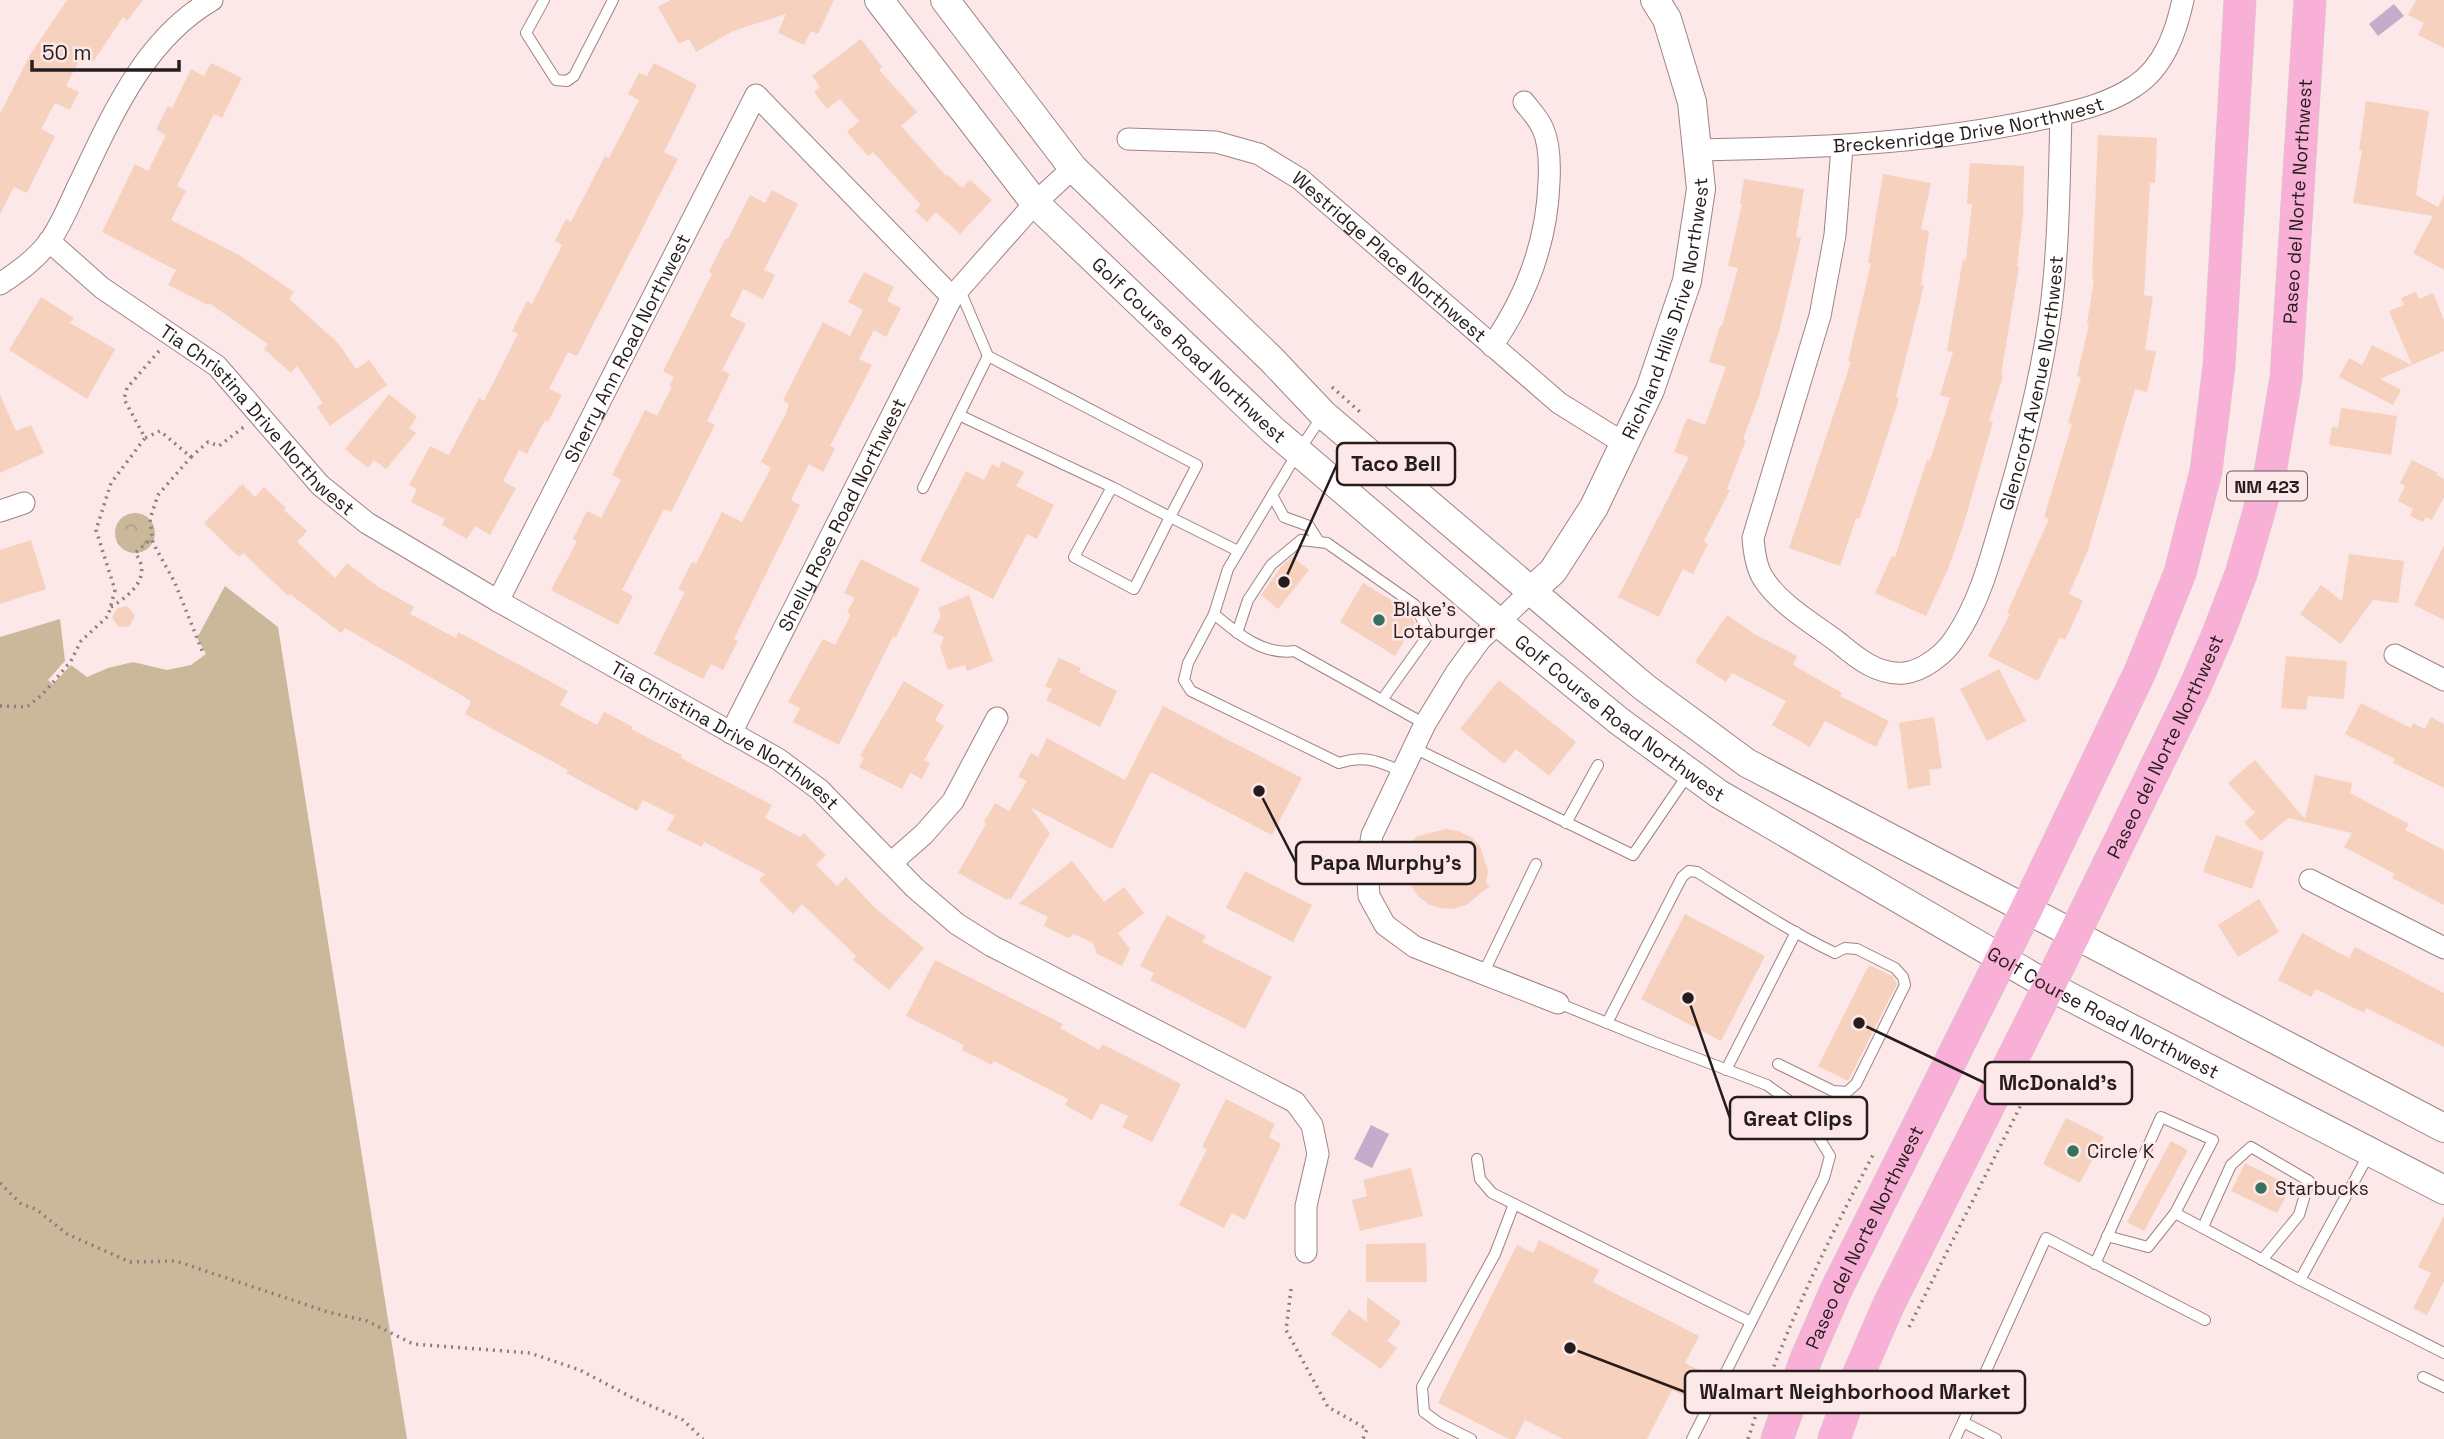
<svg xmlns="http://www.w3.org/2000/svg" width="2444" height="1439" viewBox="0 0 2444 1439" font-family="'Space Grotesk',sans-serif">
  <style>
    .grass { fill: #cbb89b }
    .park { fill: url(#park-crowns) }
    .water { fill: #c4acca }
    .building { fill: #f6d1bd }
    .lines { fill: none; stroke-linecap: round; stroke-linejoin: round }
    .lane-casing { stroke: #a08383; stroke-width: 12 }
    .street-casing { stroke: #a08383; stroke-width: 23 }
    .secondary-casing { stroke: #a08383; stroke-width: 30 }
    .primary-casing { stroke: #cfcdcd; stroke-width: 33 }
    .path { stroke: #8c7d7d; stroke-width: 3.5; stroke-dasharray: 2 5; stroke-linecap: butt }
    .lane { stroke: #fff; stroke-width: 10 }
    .street { stroke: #fff; stroke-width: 21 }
    .secondary { stroke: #fff; stroke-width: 28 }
    .primary { stroke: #f8b0d6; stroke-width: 32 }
    .poi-dot { fill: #35715d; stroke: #fce8e8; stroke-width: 2.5 }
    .labels { text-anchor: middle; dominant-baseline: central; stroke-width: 5; stroke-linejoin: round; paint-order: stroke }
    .shield { fill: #fce8e8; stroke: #675959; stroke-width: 2 }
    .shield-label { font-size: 18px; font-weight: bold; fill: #271c1c }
    .street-label { font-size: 19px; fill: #271c1c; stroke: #fce8e8 }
    .poi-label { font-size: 19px; fill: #271c1c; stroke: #fce8e8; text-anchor: start }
    .leader { fill: none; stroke: #271c1c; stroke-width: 2.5 }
    .callout-dot { fill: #271c1c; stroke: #fce8e8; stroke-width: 2.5 }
    .callout { fill: #fce8e8; stroke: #271c1c; stroke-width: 2.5 }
    .callout-label { font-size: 21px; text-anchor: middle; font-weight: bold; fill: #271c1c }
  </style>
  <defs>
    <pattern id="park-crowns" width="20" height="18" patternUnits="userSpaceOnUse" patternTransform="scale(1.75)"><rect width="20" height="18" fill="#cbb89b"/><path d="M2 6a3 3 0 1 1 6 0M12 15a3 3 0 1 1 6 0" fill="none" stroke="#ae9e85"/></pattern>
  </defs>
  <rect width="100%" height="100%" fill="#fce8e8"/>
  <path class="grass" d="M225 586 278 627 407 1439H0V637L60 619 65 661 48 680 53 684 71 665 87 677 108 668 133 662 167 670 191 665 206 654 197 638Z"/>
  <circle class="park" cx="135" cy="533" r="20"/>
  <g class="water">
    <path d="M2394 4 2404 16 2378 36 2369 24Z"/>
    <path d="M1371 1125 1389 1134 1372 1168 1354 1159Z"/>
  </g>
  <g class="building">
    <path d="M67 0H143L127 21 123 17 93 62 82 55 66 86 79 92 70 110 55 103 41 129 55 136 27 193 14 187 0 214V114L30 55Z"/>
    <path d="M671 0H834L818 34 811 31 804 45 778 33 786 14 733 31 696 52 689 39 679 44 658 7Z"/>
    <path d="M2416 0H2444V48L2418 35 2424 23 2408 15Z"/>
    <path d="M861 39 882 67 879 70 917 112 901 126 947 177 948 175 962 188 970 180 992 200 960 234 936 212 927 222 915 211 921 205 873 152 868 156 847 132 859 121 840 99 827 109 814 92 820 87 812 76Z"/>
    <path d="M211 63 242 78 222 118 214 114 177 186 186 191 171 220 239 255 294 292 289 299 338 343 356 369 369 360 387 385 330 426 317 407 323 403 297 366 291 373 264 349 268 344 209 303 208 305 168 285 176 270 102 232 135 164 148 171 166 135 156 130 168 106 172 108 191 69 204 76Z"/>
    <path d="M654 63 697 85 664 152 678 159 577 356 568 352 549 389 562 395 548 422 545 420 527 454 519 450 503 481 516 488 490 535 475 526 467 539 442 525 445 519 411 502 417 489 409 485 430 446 449 455 479 398 484 401 518 334 512 331 527 301 532 304 562 245 555 241 566 219 571 222 605 156 609 158 639 100 628 94 639 73 647 76Z"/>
    <path d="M2366 101 2429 111 2416 195 2438 207 2444 195V270L2413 253 2433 216 2353 203 2362 151 2359 150Z"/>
    <path d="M2098 135 2157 138 2155 183H2150L2144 295 2153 297 2145 349 2156 352 2147 392 2135 389 2088 550 2069 594 2083 601 2065 640 2060 637 2038 681 1988 656 2010 614 2007 613 2049 519 2044 517 2072 424 2068 423 2081 377 2077 376 2089 324H2087L2094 279H2092Z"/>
    <path d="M1970 163 2024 166 2023 216 2017 267H2019L2001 375 2003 376 1989 421 1993 422 1964 523 1948 569 1926 616 1875 593 1892 556 1895 557 1927 460 1930 461 1950 398 1940 395 1953 352 1947 351 1963 259 1966 260 1972 204H1967Z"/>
    <path d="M1883 174 1931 183 1921 229 1929 231 1921 285H1924L1896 397 1899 399 1872 482 1859 519 1856 518 1840 566 1789 548 1851 362 1848 361 1871 263H1868Z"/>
    <path d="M1744 179 1804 189 1796 237 1801 238 1780 328 1760 391H1761L1743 439 1746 440 1727 489 1730 490 1704 541 1708 544 1693 574 1683 569 1659 617 1618 597 1689 457 1674 452 1687 418 1705 425 1726 367 1709 362 1720 326H1722L1738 268 1728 266 1742 204H1740Z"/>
    <path d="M772 190 798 204 764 270 775 275 763 299 743 289 730 316 746 324 722 370 730 374 707 421 715 425 671 512 664 509 622 590 633 596 618 625 551 590 577 541 573 539 587 511 601 518 621 480 612 475 645 410 657 416 672 387 669 386 674 377 663 371 712 274 709 272 726 238 728 239 750 195 765 203Z"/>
    <path d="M864 272 894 287 887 301 901 308 886 337 874 330 859 359 872 365 830 446 835 448 823 472 809 464 791 500 800 505 734 639 738 641 723 670 711 664 703 679 654 654 685 592 678 589 692 562 696 564 722 512 742 522 771 468 761 462 786 413 789 404 783 400 823 322 850 336 863 310 848 302Z"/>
    <path d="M2416 292 2419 299 2433 293 2444 320V351L2412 365 2389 311 2404 305 2401 298Z"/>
    <path d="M41 297 74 318 70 323 115 349 87 399 9 350Z"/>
    <path d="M2372 345 2412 365 2380 379 2401 390 2393 405 2339 377 2349 358 2362 365Z"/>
    <path d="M389 394 417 417 409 428 416 433 386 469 374 460 368 468 345 449Z"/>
    <path d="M0 395 16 431 31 425 44 453 0 473Z"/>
    <path d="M2341 408 2397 416 2391 455 2329 445 2332 427 2338 428Z"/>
    <path d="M2412 460 2438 473 2436 475 2444 479V497L2432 520 2426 517 2423 522 2410 516 2413 509 2398 501 2405 486 2400 483Z"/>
    <path d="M1002 461 1024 472 1016 486 1054 505 1037 539 1027 534 993 599 920 561 966 471 984 480 992 464 999 468Z"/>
    <path d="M242 484 255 497 264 487 286 508 284 510 307 531 297 542 335 578 347 563 377 586 414 607 410 614 456 638 458 632 568 691 560 705 597 725 604 712 633 727 631 729 682 755 681 758 772 805 765 818 800 837 804 833 826 855 816 865 837 886 846 877 874 907 924 948 889 990 853 960 856 956 802 904 793 914 759 880 765 874 704 842 702 847 667 830 675 816 643 800 637 811 566 773 568 770 465 714 471 702 463 696 345 628 341 633 290 594 288 596 243 553 239 557 204 523Z"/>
    <path d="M31 540 46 589 0 604V550Z"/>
    <path d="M2444 545V620L2414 605Z"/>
    <path d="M2349 554 2404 561 2398 603 2373 600 2341 644 2300 614 2321 585 2342 601Z"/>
    <path d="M1292 557 1309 570 1278 609 1261 595 1281 567Z"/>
    <path d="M861 559 920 589 896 637 893 636 839 745 793 722 800 708 788 702 823 639 835 645 851 614 847 612 855 598 844 593Z"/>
    <path d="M1363 583 1409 611 1415 623 1395 656 1340 622Z"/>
    <path d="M969 595 993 661 967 671 965 665 948 670 940 647 944 637 933 632 941 616 938 608Z"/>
    <path d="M127 606 135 615 130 626 119 627 112 618 117 608Z"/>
    <path d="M1727 615 1756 635 1797 656 1793 665 1842 693 1840 696 1889 721 1876 747 1825 721 1810 747 1772 725 1786 701 1732 673 1726 682 1695 662Z"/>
    <path d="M2286 656 2347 661 2344 699 2308 696 2306 710 2281 708Z"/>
    <path d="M1059 658 1081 668 1079 672 1117 691 1100 727 1046 700 1052 689 1045 686Z"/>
    <path d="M1999 669 2026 721 1987 741 1960 689Z"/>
    <path d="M1499 680 1576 742 1549 776 1516 749 1504 764 1460 729Z"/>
    <path d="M904 681 944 705 935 720 944 726 924 760 930 763 922 779 910 773 902 789 859 767 864 758 860 756Z"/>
    <path d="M2361 703 2411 728 2413 723 2425 729 2431 717 2444 724V788L2393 763 2395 759 2345 734Z"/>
    <path d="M1163 706 1302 778 1272 835 1151 772 1112 849 1030 807 1050 833 1011 899 1008 898 1007 900 958 873 986 824 984 822 995 803 1009 811 1027 781 1018 777 1031 753 1038 757 1047 738 1125 780Z"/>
    <path d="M1934 717 1942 768 1929 770 1931 785 1908 789 1899 723Z"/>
    <path d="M2255 760 2305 819 2315 775 2352 783 2350 793 2409 824 2405 830 2444 850V905L2392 878 2395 874 2344 847 2352 833 2288 818 2261 841 2244 822 2255 813 2228 783Z"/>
    <path d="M1446 829 1458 831 1471 837 1480 846 1488 871 1486 883 1490 886 1466 905 1453 909 1439 908 1428 904 1418 896 1411 885 1408 873 1409 860 1403 859 1411 842 1418 836Z"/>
    <path d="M2216 835 2264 852 2252 889 2203 872Z"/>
    <path d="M1072 861 1104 902 1124 887 1144 913 1118 933 1130 949 1122 966 1097 954 1093 943 1074 934 1068 938 1044 926 1048 917 1019 903Z"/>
    <path d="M1245 871 1312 905 1293 942 1226 908Z"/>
    <path d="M2259 899 2279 932 2238 957 2218 925Z"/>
    <path d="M1685 914 1765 956 1721 1041 1641 999Z"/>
    <path d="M1167 915 1206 936 1202 942 1272 977 1245 1029 1150 980 1154 973 1140 966Z"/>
    <path d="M2302 933 2349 958 2355 947 2444 993V1047L2366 1008 2364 1013 2316 989 2311 997 2278 980Z"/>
    <path d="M935 960 1063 1024 1060 1028 1099 1050 1102 1044 1181 1084 1152 1142 1122 1127 1128 1116 1101 1103 1092 1120 1065 1105 1068 1099 994 1061 992 1065 962 1050 964 1045 906 1016Z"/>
    <path d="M1869 965 1892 976 1897 984 1848 1081 1818 1066Z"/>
    <path d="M1226 1099 1275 1124 1269 1137 1281 1144 1245 1220 1232 1213 1224 1228 1179 1205 1207 1149 1202 1147Z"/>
    <path d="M2066 1118 2104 1137 2080 1183 2043 1164Z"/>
    <path d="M2171 1141 2188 1150 2144 1231 2127 1222Z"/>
    <path d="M2245 1163 2291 1186 2277 1213 2231 1191Z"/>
    <path d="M1411 1168 1423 1216 1360 1231 1352 1200 1367 1196 1363 1180Z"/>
    <path d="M2444 1216V1281L2427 1315 2413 1308 2431 1273 2418 1267Z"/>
    <path d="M1539 1240 1599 1270 1593 1282 1699 1336 1685 1363 1703 1372 1690 1399 1672 1390 1647 1439H1563L1525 1420 1515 1439H1509L1438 1403 1517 1245 1533 1253Z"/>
    <path d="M1426 1243 1427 1282H1366V1244Z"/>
    <path d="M1367 1297 1401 1322 1387 1341 1397 1348 1381 1369 1331 1334 1349 1309 1367 1322Z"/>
  </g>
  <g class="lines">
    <defs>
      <g id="lane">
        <path d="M544 0 526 33 556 80 567 81 574 76 613 0"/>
        <path d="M988 356 1197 465 1170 517 1238 551"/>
        <path d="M959 415 1112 487 1074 557 1134 589 1170 517 1112 487"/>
        <path d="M1323 415 1298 452 1228 569 1214 614C1236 632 1263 656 1294 651L1425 724"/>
        <path d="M923 488 988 356 959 288"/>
        <path d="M1272 495 1284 517 1309 526 1319 542"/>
        <path d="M1214 614 1188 663 1184 680 1191 691 1339 763C1366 755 1377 761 1401 771"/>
        <path d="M1237 633 1248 600 1271 565 1301 540 1327 543 1415 605 1429 634 1382 700"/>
        <path d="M1412 747 1633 855 1689 773"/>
        <path d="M1566 823 1598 765"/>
        <path d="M1483 974 1536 864"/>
        <path d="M1558 1003 1654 1042 1767 1085 1802 1110 1830 1156 1824 1178 1692 1439"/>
        <path d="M1607 1023 1682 877 1689 871 1697 872C1742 900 1787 930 1835 953L1845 948 1857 949 1895 968 1903 977 1905 985 1856 1084 1847 1092 1833 1091 1778 1064"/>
        <path d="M1726 1070 1796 932"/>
        <path d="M1477 1159 1480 1179 1492 1193 1751 1322"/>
        <path d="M2203 1227 2231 1165 2251 1147 2309 1181 2299 1215 2262 1260"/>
        <path d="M2107 1236 2148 1247 2175 1213"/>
        <path d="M2095 1264 2161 1117 2213 1140 2175 1213 2300 1280 2444 1353"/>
        <path d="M2300 1280 2369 1154"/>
        <path d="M2423 1377 2444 1387"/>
        <path d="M1963 1422 2046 1238 2205 1320"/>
        <path d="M1471 1439 1439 1423 1424 1412 1422 1387 1495 1254 1514 1204"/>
        <path d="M1955 1439 1963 1422 1996 1439"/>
      </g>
      <g id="street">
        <path id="s1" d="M1128 139 1216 142 1259 154 1300 179 1559 403 1625 444"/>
        <path id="s2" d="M1842 147 1835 235 1820 316 1753 538C1754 551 1756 567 1763 578 1780 605 1814 624 1839 643 1858 659 1878 675 1904 673 1923 671 1945 654 1955 638 1980 602 1991 557 2003 516 2023 450 2040 383 2050 315 2059 249 2059 182 2061 115"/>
        <path id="s3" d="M1697 150C1812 148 1928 144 2041 119 2072 112 2108 105 2135 86 2164 67 2176 32 2183 0"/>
        <path id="s4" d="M49 241 102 288 217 366 320 485 367 523 498 601 778 759 820 790 915 888 957 924 992 946 1295 1102 1312 1125 1318 1154 1306 1206V1252"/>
        <path d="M0 284C18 272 35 260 49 242 62 224 71 200 81 180 113 113 145 39 212 0"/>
        <path d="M1492 346C1526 297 1547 242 1549 182 1550 164 1550 145 1543 129 1539 119 1530 110 1524 102"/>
        <path d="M0 511 24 503"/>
        <path d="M1530 592 1480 640 1456 673 1425 724 1372 835 1367 866 1369 896 1385 925 1415 947 1558 1003"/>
        <path id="s5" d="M498 601 756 95 952 297"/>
        <path d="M2395 655 2444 680"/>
        <path id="s6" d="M731 733 952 297 1035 203 1073 168"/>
        <path d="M891 863 924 834 953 801 997 718"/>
        <path d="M2310 880 2444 948"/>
      </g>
      <g id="secondary">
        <path id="s7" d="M879 0 1035 203 1274 431 1499 623 1619 721 1719 794 2049 986 2444 1190"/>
        <path d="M945 0 1073 168 1272 360 1324 415 1644 687 1747 763 2444 1128"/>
        <path id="s8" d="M1530 592 1553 571 1594 507 1650 390 1687 281 1701 189 1692 102 1667 19 1655 0"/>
      </g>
      <g id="primary">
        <path id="s9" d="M1777 1439 1806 1359 1836 1290 2026 910 2140 672 2180 573 2206 471 2219 366 2240 0"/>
        <path id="s10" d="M1834 1439 1855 1382 1889 1304 2049 986 2194 689 2218 634 2241 574 2270 473 2286 378 2310 0"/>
      </g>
    </defs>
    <use href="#lane" class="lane-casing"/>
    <use href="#street" class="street-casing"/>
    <use href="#secondary" class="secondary-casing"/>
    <use href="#primary" class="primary-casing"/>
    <g class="path">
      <path d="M159 351 127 388 124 399 145 438 160 431 191 457 158 495 150 519 153 543 175 583 203 653"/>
      <path d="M1332 387 1360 412"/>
      <path d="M191 457 208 442 219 446 245 426"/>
      <path d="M111 607C131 595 153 576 135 553L152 538"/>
      <path d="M0 706 27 707 43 694 71 661 81 641 108 616 115 590 96 530 111 483 145 438"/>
      <path d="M0 1183 20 1203 37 1210 67 1234 130 1262 176 1261 328 1312 367 1321 413 1344 530 1353 580 1370 631 1397 683 1420 703 1439"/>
      <path d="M1291 1289 1286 1330 1328 1407 1367 1429 1363 1439"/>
      <path d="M1909 1327 2031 1085"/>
      <path d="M1748 1439C1780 1340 1824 1247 1873 1155"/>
    </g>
    <use href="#lane" class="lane"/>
    <use href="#street" class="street"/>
    <use href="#secondary" class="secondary"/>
    <use href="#primary" class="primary"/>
  </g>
  <g class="poi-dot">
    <circle cx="1379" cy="620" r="7"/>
    <circle cx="2073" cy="1151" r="7"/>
    <circle cx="2261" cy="1188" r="7"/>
  </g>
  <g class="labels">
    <rect class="shield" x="2227" y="471.5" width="80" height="29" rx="5"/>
    <g class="shield-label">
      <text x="2267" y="486">NM 423</text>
    </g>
    <g class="street-label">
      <text stroke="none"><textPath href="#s3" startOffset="273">Breckenridge Drive Northwest</textPath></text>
      <text stroke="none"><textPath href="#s10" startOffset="1335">Paseo del Norte Northwest</textPath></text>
      <text stroke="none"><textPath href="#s1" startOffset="299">Westridge Place Northwest</textPath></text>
      <text stroke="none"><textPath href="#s8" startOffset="320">Richland Hills Drive Northwest</textPath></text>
      <text stroke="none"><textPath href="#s5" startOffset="284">Sherry Ann Road Northwest</textPath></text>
      <text stroke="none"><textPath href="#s7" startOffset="469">Golf Course Road Northwest</textPath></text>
      <text stroke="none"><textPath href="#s2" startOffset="950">Glencroft Avenue Northwest</textPath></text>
      <text stroke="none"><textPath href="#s4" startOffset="276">Tia Christina Drive Northwest</textPath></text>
      <text stroke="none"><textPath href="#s6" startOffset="245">Shelly Rose Road Northwest</textPath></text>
      <text stroke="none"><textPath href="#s7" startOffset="1036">Golf Course Road Northwest</textPath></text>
      <text stroke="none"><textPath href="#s4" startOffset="844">Tia Christina Drive Northwest</textPath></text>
      <text stroke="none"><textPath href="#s10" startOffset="768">Paseo del Norte Northwest</textPath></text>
      <text stroke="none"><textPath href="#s7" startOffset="1603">Golf Course Road Northwest</textPath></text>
      <text stroke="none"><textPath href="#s9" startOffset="220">Paseo del Norte Northwest</textPath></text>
    </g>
    <g class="poi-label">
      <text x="1393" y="609">Blake's<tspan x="1393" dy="22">Lotaburger</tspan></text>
      <text x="2087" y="1151">Circle K</text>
      <text x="2275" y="1188">Starbucks</text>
    </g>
  </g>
  <path class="leader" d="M1284 582L1337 464M1259 791L1296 863M1859 1023L1985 1083M1688 998L1730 1118M1570 1348L1685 1392"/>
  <g class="callout-dot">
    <circle cx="1284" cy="582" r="7"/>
    <circle cx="1259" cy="791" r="7"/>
    <circle cx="1859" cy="1023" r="7"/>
    <circle cx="1688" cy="998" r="7"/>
    <circle cx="1570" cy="1348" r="7"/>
  </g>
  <g class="callout">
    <rect x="1337" y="443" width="118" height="42" rx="7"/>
    <rect x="1296" y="842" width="179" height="42" rx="7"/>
    <rect x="1985" y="1062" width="147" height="42" rx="7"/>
    <rect x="1730" y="1097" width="137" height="42" rx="7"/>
    <rect x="1685" y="1371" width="340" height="42" rx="7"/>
  </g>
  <g class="callout-label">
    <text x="1396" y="471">Taco Bell</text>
    <text x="1386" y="870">Papa Murphy's</text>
    <text x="2058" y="1090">McDonald's</text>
    <text x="1798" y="1126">Great Clips</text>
    <text x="1855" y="1399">Walmart Neighborhood Market</text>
  </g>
  <path d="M32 60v10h147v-10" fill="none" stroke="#271c1c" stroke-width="3.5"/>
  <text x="42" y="60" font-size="21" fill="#271c1c" stroke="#fce8e8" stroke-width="5" paint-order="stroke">50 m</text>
</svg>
